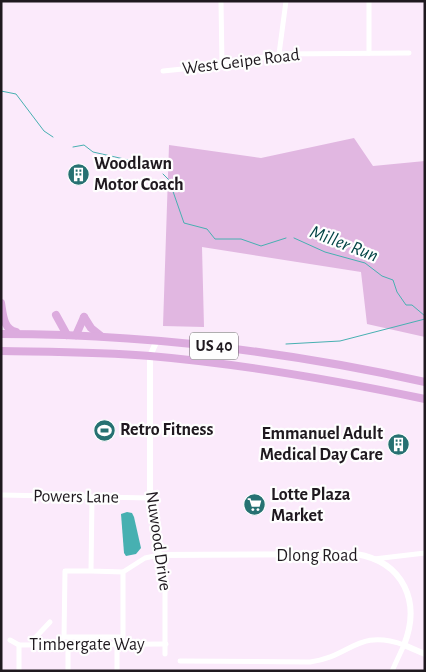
<svg xmlns="http://www.w3.org/2000/svg" width="426" height="672" viewBox="0 0 426 672" font-family="'Alegreya Sans',sans-serif">
  <style>
    .green { fill: #e1b7e1 }
    .water { fill: #47b0b1 }
    .lines { fill: none; stroke-linecap: round; stroke-linejoin: round }
    .stream { stroke: #47b0b1; stroke-width: 1 }
    .minor { stroke: #fff; stroke-width: 5 }
    .tertiary { stroke: #fff; stroke-width: 6 }
    .primary { stroke: #dcabde; stroke-width: 8 }
    .labels { text-anchor: middle; dominant-baseline: central; stroke-width: 4.5; stroke-linejoin: round; paint-order: stroke }
    .shield { fill: #fefefe; stroke: #625e62; stroke-width: 1 }
    .shield-label { font-size: 16px; font-weight: bold; fill: #1f191f }
    .street-label { font-size: 18px; fill: #1f191f; stroke: #fefefe }
    .poi-label { font-size: 18px; font-weight: bold; fill: #1f191f; stroke: #fefefe; text-anchor: start }
    .water-label { font-size: 19px; font-style: italic; fill: #004344; stroke: #fefefe }
  </style>
  <rect width="100%" height="100%" fill="#fbeafb"/>
  <path class="green" d="M354 138 373 166 425 161V337L367 324 361 272 202 247 204 327 163 326 169 145 261 158Z"/>
  <path class="water" d="M127 512 132 513 134 517 141 548 136 554 126 556 124 553 121 514Z"/>
  <g class="lines">
    <g class="stream">
      <path d="M1 91 16 94 44 131 53 137"/>
      <path d="M73 147 84 145 93 152 133 161 151 168"/>
      <path d="M163 174 169 180 184 223 207 229 215 239H241L261 246 286 238"/>
      <path d="M294 238 325 252 365 263 382 276 393 280 397 292 406 305H412L425 316"/>
      <path d="M286 344 340 341 425 319"/>
    </g>
    <g class="minor">
      <path d="M221 1 222 65"/>
      <path d="M369 53V1"/>
      <path d="M279 54 286 1"/>
      <path d="M163 71 222 65 279 54 409 53"/>
      <path d="M1 495 150 498"/>
      <path d="M374 559 425 553"/>
      <path d="M91 571H65L64 637H123V572L91 571 92 498"/>
      <path d="M123 572 145 558 159 555 165 587V654"/>
      <path d="M10 640 19 645 166 644"/>
      <path d="M117 644V671"/>
      <path d="M19 645V671"/>
      <path d="M34 645V639L50 622"/>
      <path d="M68 645V671"/>
      <path d="M180 661 310 662C351 657 357 628 404 645L392 671"/>
    </g>
    <path class="tertiary" d="M157 340 150 356V498L159 555 356 554C404 562 421 602 404 645L425 654"/>
    <g class="primary">
      <path d="M1 303C3 314 3 329 16 332"/>
      <path d="M56 315 67 335"/>
      <path d="M84 317 91 328 101 336"/>
      <path d="M1 334C144 334 285 351 425 382"/>
      <path d="M76 335 84 317"/>
      <path d="M1 351C51 352 100 352 150 356 243 364 334 380 425 399"/>
    </g>
  </g>
  <defs>
    <symbol id="building-disc" viewBox="-11 -11 22 22"><circle r="9.5" fill="#267172" stroke="#fefefe"/><path d="M-4-6H4V6H1V3H-1V6H-4ZM-2.5-4.3h1.7v1.8h-1.7ZM.8-4.3h1.7v1.8H.8ZM-2.5-1h1.7V.8h-1.7ZM.8-1h1.7V.8H.8Z" fill="#fff"/></symbol>
    <symbol id="stadium-disc" viewBox="-11 -11 22 22"><circle r="9.5" fill="#267172" stroke="#fefefe"/><path d="M0-5a6.5 5 0 1 0 0 10a6.5 5 0 1 0 0-10ZM-3.5-1.8h7v3.6h-7Z" fill="#fff"/></symbol>
    <symbol id="supermarket-disc" viewBox="-11 -11 22 22"><circle r="9.5" fill="#267172" stroke="#fefefe"/><path d="M-6-5.5h2.5l.6 2H6L4.5 2H-2.5L-4.4-4H-6ZM-1.5 3.2a1.3 1.3 0 1 0 .1 0ZM3 3.2a1.3 1.3 0 1 0 .1 0Z" fill="#fff"/></symbol>
  </defs>
  <g fill-rule="evenodd">
    <use href="#building-disc" x="66" y="162" width="25" height="25"/>
    <use href="#stadium-disc" x="92" y="418" width="25" height="25"/>
    <use href="#building-disc" x="386" y="432" width="25" height="25"/>
    <use href="#supermarket-disc" x="242" y="492" width="25" height="25"/>
  </g>
  <g class="labels">
    <rect class="shield" x="190" y="332.5" width="48" height="27" rx="4"/>
    <g class="shield-label">
      <text x="214" y="346">US 40</text>
    </g>
    <g class="street-label">
      <text transform="translate(241 62) rotate(-7)">West Geipe Road</text>
      <text transform="translate(76 497) rotate(1)">Powers Lane</text>
      <text transform="translate(158 541) rotate(82)">Nuwood Drive</text>
      <text x="317" y="556">Dlong Road</text>
      <text x="87" y="645">Timbergate Way</text>
    </g>
    <g class="poi-label">
      <text x="94" y="164">Woodlawn<tspan x="94" dy="21">Motor Coach</tspan></text>
      <text x="120" y="430">Retro Fitness</text>
      <text x="383" y="434" text-anchor="end">Emmanuel Adult<tspan x="383" dy="21">Medical Day Care</tspan></text>
      <text x="271" y="495">Lotte Plaza<tspan x="271" dy="21">Market</tspan></text>
    </g>
    <g class="water-label">
      <text transform="translate(344 244) rotate(21)">Miller Run</text>
    </g>
  </g>
  <rect width="426" height="672" fill="none" stroke="#1f191f" stroke-width="5"/>
</svg>
